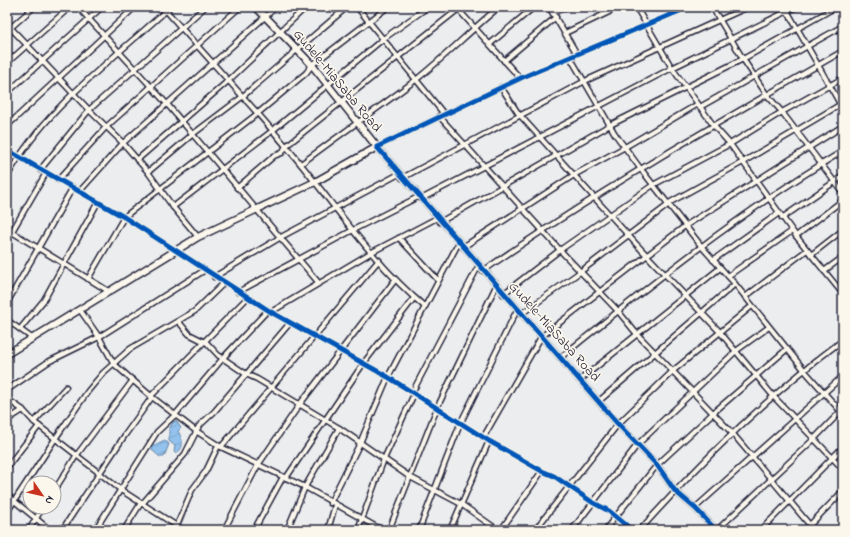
<svg xmlns="http://www.w3.org/2000/svg" width="850" height="537" viewBox="0 0 850 537" font-family="'Indie Flower',sans-serif">
  <style>
    .water { fill: url(#water-waves); stroke: #6582a6 }
    .lines { fill: none; stroke-linecap: round; stroke-linejoin: round }
    .minor-casing { stroke: #22223b; stroke-width: 7 }
    .tertiary-casing { stroke: #22223b; stroke-width: 8 }
    .secondary-casing { stroke: #22223b; stroke-width: 9 }
    .minor { stroke: #fbf7ec; stroke-width: 4 }
    .tertiary { stroke: #fbf7ec; stroke-width: 5 }
    .secondary { stroke: #fbf7ec; stroke-width: 6 }
    .cycleway-casing { stroke: #fbf7ec; stroke-width: 8 }
    .cycleway { stroke: #0057b8; stroke-width: 5 }
    .labels { text-anchor: middle; dominant-baseline: central; stroke-width: 3.5; stroke-linejoin: round; paint-order: stroke }
    .street-label { font-size: 14px; fill: #22223b; stroke: #fbf7ec }
  </style>
  <defs>
    <pattern id="water-waves" width="16" height="10" patternUnits="userSpaceOnUse"><rect width="16" height="10" fill="#92c2ed"/><path d="M0 5q4-4 8 0t8 0" fill="none" stroke="#7ea6cc"/></pattern>
  </defs>
  <rect width="100%" height="100%" fill="#ebedee"/>
  <filter id="ink" filterUnits="userSpaceOnUse"><feTurbulence type="fractalNoise" baseFrequency=".025" numOctaves="2"/><feDisplacementMap in="SourceGraphic" scale="8" xChannelSelector="R" yChannelSelector="G"/><feConvolveMatrix kernelMatrix="1 2 1 2 8 2 1 2 1" color-interpolation-filters="sRGB"/></filter>
  <g filter="url(#ink)">
    <g class="water">
      <path d="M176 421 181 428 178 431C183 440 185 447 176 454L174 452 175 446 169 441V429L173 422Z"/>
      <path d="M165 440 169 444 164 457H160L152 450V446Z"/>
    </g>
    <g class="lines">
      <defs>
        <g id="minor">
          <path d="M78 7 167 104 318 282"/>
          <path d="M163 7C208 59 256 109 299 162 339 211 375 265 424 306"/>
          <path d="M357 7 444 114"/>
          <path d="M456 7 520 78"/>
          <path d="M549 7 577 54"/>
          <path d="M636 7 672 68 714 126 730 144 782 112 843 78"/>
          <path d="M712 7 743 59 767 95 782 112 843 193"/>
          <path d="M785 7 843 109"/>
          <path d="M553 13 565 7"/>
          <path d="M7 24 89 110 123 143 148 172 173 207 198 237"/>
          <path d="M7 31 34 7"/>
          <path d="M565 33 609 12"/>
          <path d="M490 44 534 7"/>
          <path d="M570 57 615 134 640 168 702 247 735 284 805 371 843 414"/>
          <path d="M504 61 556 17"/>
          <path d="M7 63 70 7"/>
          <path d="M501 87 518 113 637 245 719 331 774 397 843 469"/>
          <path d="M7 93 102 7"/>
          <path d="M700 107 843 26"/>
          <path d="M439 116 560 250 618 311 636 333 733 434 814 530"/>
          <path d="M7 126 135 7"/>
          <path d="M377 147 523 77 689 7"/>
          <path d="M7 150 124 217 271 312 388 377 489 441 542 471 554 476 592 502 609 511 632 530"/>
          <path d="M137 160 228 81 306 7"/>
          <path d="M301 164C339 135 379 108 417 79 446 56 471 30 499 7"/>
          <path d="M40 170 89 110 205 7"/>
          <path d="M148 172 193 134 242 97 347 7"/>
          <path d="M7 177C45 107 113 60 170 7"/>
          <path d="M402 178 585 81 748 7"/>
          <path d="M58 180 106 127 240 7"/>
          <path d="M237 188 274 156 282 153 286 146 461 7"/>
          <path d="M80 191 123 143 276 7"/>
          <path d="M421 199 672 68 796 7"/>
          <path d="M667 204 743 162 843 103"/>
          <path d="M173 207 272 131 383 39 428 7"/>
          <path d="M782 218 843 176"/>
          <path d="M440 222 610 125 743 59 836 7"/>
          <path d="M7 229 110 292"/>
          <path d="M796 236 843 200"/>
          <path d="M399 238 438 280"/>
          <path d="M7 240 46 173"/>
          <path d="M463 247 574 175 625 147 698 104"/>
          <path d="M811 255 843 230"/>
          <path d="M713 260 779 213"/>
          <path d="M483 271C599 190 721 121 843 51"/>
          <path d="M824 271 843 257"/>
          <path d="M728 276 792 231"/>
          <path d="M214 277 281 237 399 174"/>
          <path d="M88 279 124 217 257 114 306 73 312 65 388 7"/>
          <path d="M238 292 353 230 418 197"/>
          <path d="M503 294 560 250 653 185 730 144 796 236 843 294"/>
          <path d="M745 297 807 250"/>
          <path d="M7 303 73 187"/>
          <path d="M80 310 99 337 114 364 152 397 196 431 221 447 305 487 382 530"/>
          <path d="M271 312 372 252 437 218"/>
          <path d="M521 314 580 272 668 205"/>
          <path d="M7 320 32 338"/>
          <path d="M179 322 189 334 207 343 218 355 246 374 257 379 339 428 410 477 461 504 498 530"/>
          <path d="M20 329 44 300 98 202"/>
          <path d="M560 358C651 284 742 211 843 151"/>
          <path d="M580 380 720 268"/>
          <path d="M7 390 48 362 99 337 205 270"/>
          <path d="M412 393 479 265"/>
          <path d="M151 396 247 298"/>
          <path d="M7 399 23 410 34 422 121 490 183 530"/>
          <path d="M599 401 735 284"/>
          <path d="M7 420 23 410"/>
          <path d="M34 422 66 387"/>
          <path d="M483 438 541 337 685 226 843 126"/>
          <path d="M221 447 379 260"/>
          <path d="M7 467 39 426"/>
          <path d="M286 478 363 364 414 298"/>
          <path d="M54 491 76 456 133 380"/>
          <path d="M7 495 50 530"/>
          <path d="M330 503 360 443 388 377 459 242"/>
          <path d="M142 504 185 454 199 426 214 412 290 323"/>
          <path d="M695 508 843 376"/>
          <path d="M7 512 55 439 88 391 103 373 130 349 195 311 224 283"/>
          <path d="M29 530 43 507"/>
          <path d="M62 530 125 435 152 397"/>
          <path d="M95 530 157 432 175 415 224 357 268 310"/>
          <path d="M124 530 141 503"/>
          <path d="M175 530 192 490 206 471 218 446"/>
          <path d="M224 530 258 465 300 404 395 280"/>
          <path d="M254 530 283 477"/>
          <path d="M287 530 305 487 339 428"/>
          <path d="M328 530 335 505"/>
          <path d="M358 530 384 459 414 394"/>
          <path d="M389 530 437 408 496 286"/>
          <path d="M419 530 460 424 517 310"/>
          <path d="M450 530 489 441"/>
          <path d="M501 530 542 471"/>
          <path d="M535 530 618 424 674 370 752 306"/>
          <path d="M572 530 638 444 736 351 769 327"/>
          <path d="M605 530 657 465 713 413 787 349"/>
          <path d="M640 530C701 461 769 395 843 340"/>
          <path d="M717 530 814 439 843 409"/>
          <path d="M761 530 843 447"/>
          <path d="M805 530 843 491"/>
        </g>
        <path id="tertiary" d="M377 147 618 424 657 465 675 491 695 508 716 530"/>
        <path id="secondary" d="M7 354 198 237 315 182 377 147 312 65 256 7"/>
      </defs>
      <use href="#minor" class="minor-casing"/>
      <use href="#tertiary" class="tertiary-casing"/>
      <use href="#secondary" class="secondary-casing"/>
      <use href="#minor" class="minor"/>
      <use href="#tertiary" class="tertiary"/>
      <use href="#secondary" class="secondary"/>
      <defs>
        <g id="cycleway">
          <path d="M689 7 523 77 377 147 618 424 657 465 675 491 695 508 716 530"/>
          <path d="M7 150 124 217 271 312 388 377 489 441 542 471 554 476 592 502 609 511 632 530"/>
        </g>
      </defs>
      <use href="#cycleway" class="cycleway-casing"/>
      <use href="#cycleway" class="cycleway"/>
    </g>
  </g>
  <g class="labels">
    <g class="street-label">
      <text transform="translate(337 81) rotate(50)">Gudele-MiaSaba Road</text>
      <text transform="translate(554 332) rotate(48)">Gudele-MiaSaba Road</text>
    </g>
  </g>
  <rect width="850" height="537" fill="none" stroke="#fbf7ec" stroke-width="24"/>
  <rect x="12" y="12" width="826" height="513" fill="none" stroke="#22223b" stroke-width="1.5" filter="url(#ink)"/>
  <g transform="translate(42 495) rotate(124)"><circle r="19" fill="#fbf7ec" stroke="#a4a2a5"/>
  <path d="M0-3L7 15L0 10L-7 15Z" fill="#c8321e"/>
  <text y="-6" font-size="11" font-weight="bold" text-anchor="middle" fill="#22223b">N</text>
  </g>
</svg>
